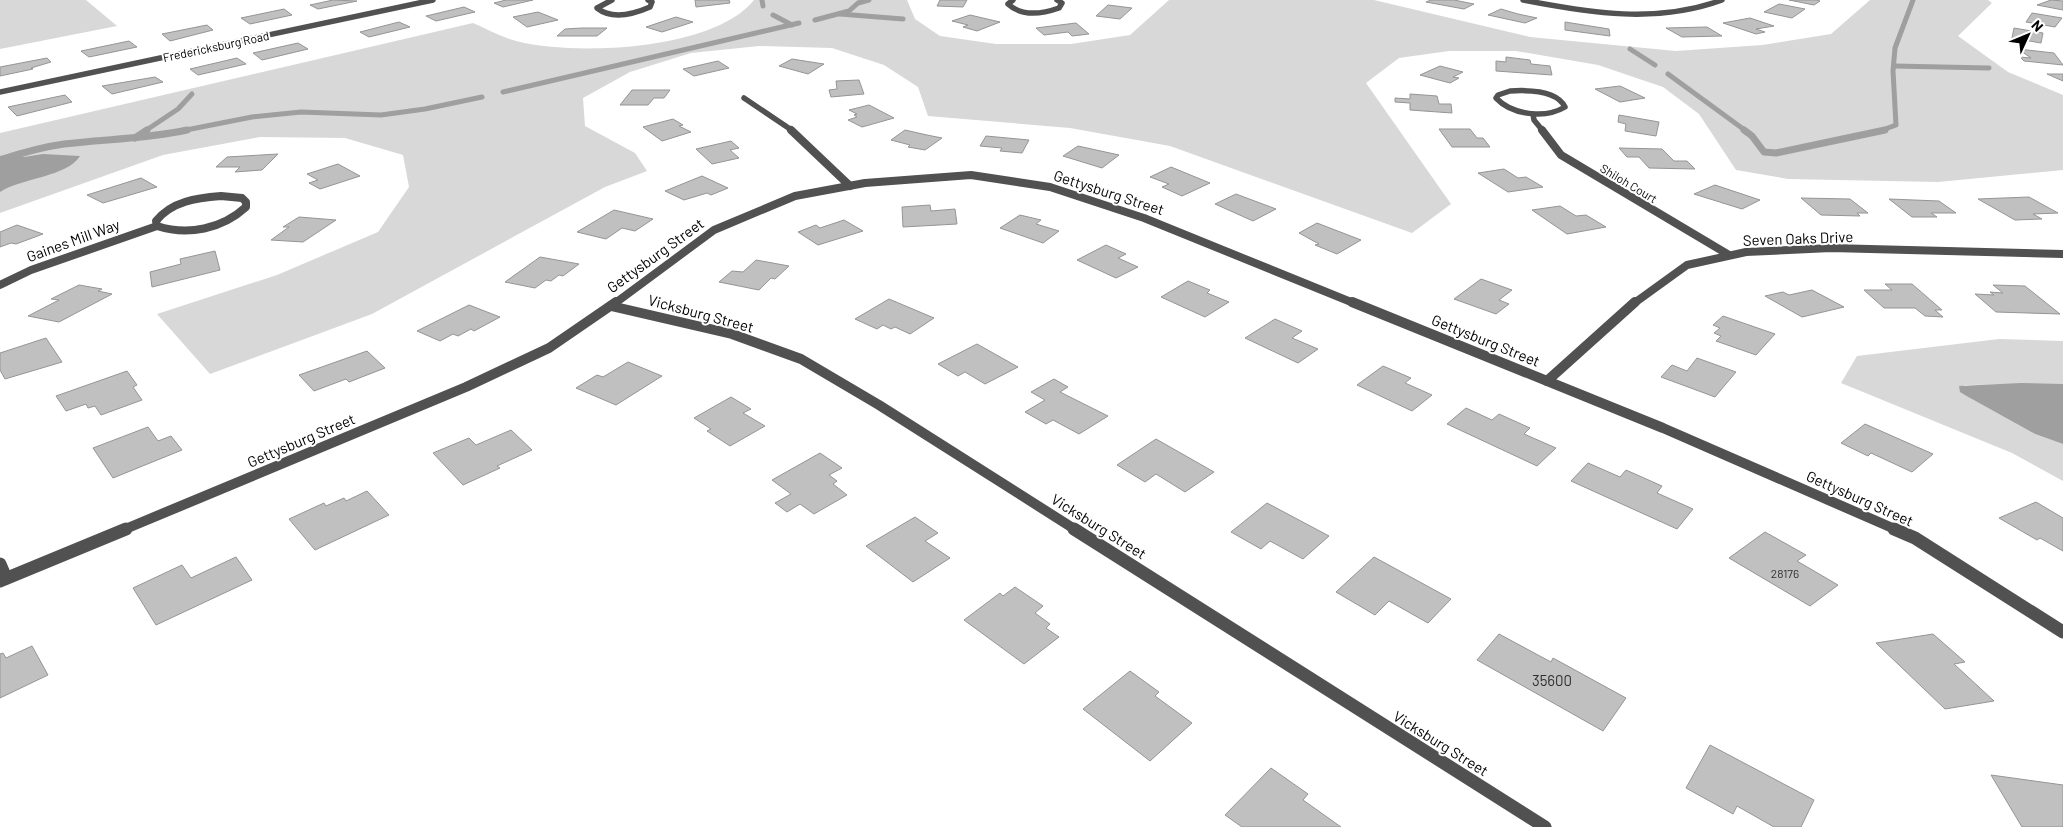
<svg xmlns="http://www.w3.org/2000/svg" width="2063" height="827" viewBox="0 0 2063 827" font-family="Barlow,sans-serif">
  <style>
    .green { fill: #d8d8d8 }
    .water { fill: #9f9f9f }
    .lines { fill: none; stroke-linecap: round; stroke-linejoin: round }
    .stream-far1 { stroke: #9f9f9f; stroke-width: 5 }
    .stream { stroke: #9f9f9f; stroke-width: 7 }
    .building { fill: #c0c0c0; stroke: #959595 }
    .street-far3 { stroke: #515151; stroke-width: 5.5 }
    .street-far2 { stroke: #515151; stroke-width: 8 }
    .street-far1 { stroke: #515151; stroke-width: 10 }
    .street { stroke: #515151; stroke-width: 13 }
    .labels { text-anchor: middle; dominant-baseline: central; stroke-width: 4; stroke-linejoin: round; paint-order: stroke }
    .far-street-label { font-size: 12px; fill: #000; stroke: #fff }
    .number-label { font-size: 12px; fill: #303030 }
    .street-label { font-size: 15px; fill: #000; stroke: #fff }
    .near-number-label { font-size: 15px; fill: #303030 }
  </style>
  <rect width="100%" height="100%" fill="#fff"/>
  <g class="green">
    <path d="M0 0H86L117 26 0 49Z"/>
    <path d="M754 0H907L915 19 940 36 996 44H1071L1130 35 1169 0H1374L1530 37 1676 51 1762 45 1831 34 1870 0H1988L1992 3 1958 36 2008 72 2063 95V170L1938 182 1788 179 1736 170 1699 114 1663 87 1598 65 1516 51H1449L1399 58 1366 83 1451 204 1412 233 1170 146 1070 128 928 116 918 87 884 65 832 48 759 46 691 53 630 72 583 98 585 126 635 153 647 171 605 187 372 314 210 374 157 314 277 275 378 232 409 187 403 155 345 138 260 137 163 155 0 213V133L473 23C487 29 501 37 516 41 575 56 713 51 754 0Z"/>
    <path d="M1999 339 2063 341V384L1964 385 1970 398 2035 434 2063 444V481L2012 453 1841 383 1857 356Z"/>
  </g>
  <g class="water">
    <path d="M18 154 24 157 43 154 80 156C67 177 21 178 0 192V156Z"/>
    <path d="M2021 383 2063 384V444L2035 434 1970 398 1960 392 1959 386Z"/>
  </g>
  <g class="lines">
    <g class="stream-far1">
      <path d="M762 0 763 6"/>
      <path d="M840 14 903 19"/>
      <path d="M773 15 792 25"/>
      <path d="M815 20 849 11 858 3 869 0"/>
      <path d="M1630 49 1655 65"/>
      <path d="M1894 66 1989 68"/>
      <path d="M1668 74 1746 131"/>
      <path d="M503 92 799 23"/>
      <path d="M145 131 178 109 192 94"/>
      <path d="M181 131 252 117 301 112 381 115 425 109 482 97"/>
      <path d="M1880 131 1896 125 1893 71 1895 48 1913 0"/>
    </g>
    <g class="stream">
      <path d="M1744 130 1752 136 1764 152 1776 153 1885 130"/>
      <path d="M135 138 147 130"/>
      <path d="M0 160C21 153 42 147 64 144 105 139 146 139 187 130"/>
    </g>
  </g>
  <g class="building">
    <path d="M333 0 357 1 318 9 310 5Z"/>
    <path d="M506 0H533L503 7 494 3Z"/>
    <path d="M695 0H729L730 3 696 7Z"/>
    <path d="M940 0H967L963 7 937 6Z"/>
    <path d="M1431 0H1454L1474 4 1464 9 1426 2Z"/>
    <path d="M1789 0H1816L1820 1 1814 5Z"/>
    <path d="M2051 0 2063 1V10L2037 5Z"/>
    <path d="M1779 4 1805 9 1792 18 1764 12Z"/>
    <path d="M1108 5 1132 8 1120 19 1096 16Z"/>
    <path d="M464 7 475 12 436 21 426 16Z"/>
    <path d="M284 9 292 15 250 24 241 18Z"/>
    <path d="M1501 9 1518 14 1537 18 1525 23 1488 15Z"/>
    <path d="M538 12 558 20 527 27 513 17Z"/>
    <path d="M2032 13 2062 18 2055 27 2026 22Z"/>
    <path d="M970 15 1000 22 977 31 963 27 968 25 952 21Z"/>
    <path d="M676 17 693 22 662 32 646 27Z"/>
    <path d="M1750 18 1774 26 1756 29 1765 32 1756 34 1723 23Z"/>
    <path d="M399 22 410 27 369 37 360 32Z"/>
    <path d="M1565 22 1609 29 1610 36 1565 30Z"/>
    <path d="M1076 23 1089 34 1072 36 1068 32 1044 35 1036 28Z"/>
    <path d="M207 25 213 30 170 41 162 34Z"/>
    <path d="M1707 27 1722 36 1682 37 1666 28Z"/>
    <path d="M582 28H607L597 36H557L565 29Z"/>
    <path d="M2014 28 2043 33 2041 43 2012 38Z"/>
    <path d="M129 41 137 47 89 57 81 51Z"/>
    <path d="M298 43 308 49 262 60 253 53Z"/>
    <path d="M2018 49 2054 53 2063 65 2024 61 2020 57 2031 58Z"/>
    <path d="M1506 57 1530 60 1531 64 1550 66 1552 75 1496 71V61L1506 62Z"/>
    <path d="M47 58 51 62 31 68 33 69 0 76V67Z"/>
    <path d="M237 58 246 64 198 75 190 69Z"/>
    <path d="M792 59 811 62 824 64 808 74 779 66Z"/>
    <path d="M718 61 729 68 694 76 683 69Z"/>
    <path d="M1440 66 1463 72 1453 77 1459 78 1450 83 1420 75Z"/>
    <path d="M2047 74H2063V81Z"/>
    <path d="M155 77 163 82 112 94 102 86Z"/>
    <path d="M859 80 864 94 831 97 829 90 837 89 836 81Z"/>
    <path d="M1620 86 1645 98 1620 102 1595 89Z"/>
    <path d="M632 90H670L664 98H654L648 105H620Z"/>
    <path d="M1410 94 1437 96 1439 104H1451L1452 113 1410 110V103L1395 102V98L1410 99Z"/>
    <path d="M65 95 72 102 17 116 8 107Z"/>
    <path d="M869 105 894 118 862 127 848 120 857 117 854 115 857 114 849 110Z"/>
    <path d="M1619 115 1659 122 1656 136 1625 131 1626 124 1618 122Z"/>
    <path d="M673 119 683 125 679 126 691 132 662 141 643 127Z"/>
    <path d="M1439 129H1470L1477 138H1483L1490 147H1452Z"/>
    <path d="M905 130 927 135 942 138 925 150 908 147 910 145 891 140Z"/>
    <path d="M986 136 1029 140 1022 153 1000 151 1002 148 980 146Z"/>
    <path d="M731 141 739 148 730 150 739 158 712 164 696 149Z"/>
    <path d="M1078 146 1119 155 1102 168 1063 156Z"/>
    <path d="M1619 148 1662 149 1674 161H1687L1695 169 1649 168 1639 157H1627Z"/>
    <path d="M278 154 262 170 235 172 240 167H216L227 157Z"/>
    <path d="M338 164 360 176 320 189 309 183 318 180 307 174Z"/>
    <path d="M1171 167 1210 183 1182 196 1162 187 1169 184 1150 177Z"/>
    <path d="M1504 169 1518 178 1526 177 1543 187 1508 192 1478 173Z"/>
    <path d="M702 176 728 188 711 195 707 193 684 200 665 191Z"/>
    <path d="M141 178 157 187 103 203 87 195Z"/>
    <path d="M1715 185 1760 200 1742 209 1694 194Z"/>
    <path d="M1236 194 1276 209 1253 221 1215 204Z"/>
    <path d="M2029 197 2058 213 2033 214 2042 219 2015 220 1978 199Z"/>
    <path d="M1801 198 1850 199 1868 213H1857L1860 216 1821 215Z"/>
    <path d="M1889 199 1939 201 1956 213H1931L1937 217H1912Z"/>
    <path d="M930 205 931 211 955 209 957 224 903 227 902 207Z"/>
    <path d="M1560 206 1576 216 1586 215 1606 227 1567 234 1532 210Z"/>
    <path d="M614 210 653 219 635 231 622 228 606 239 577 232Z"/>
    <path d="M1020 215 1041 220 1036 224 1059 231 1043 243 1000 228Z"/>
    <path d="M299 217 336 220 303 242 271 240 289 227H283Z"/>
    <path d="M844 220 863 231 818 245 798 232 816 225 820 228Z"/>
    <path d="M1317 223 1361 240 1337 254 1315 245 1319 244 1299 233Z"/>
    <path d="M17 225 43 234 16 244 11 243 0 247V232Z"/>
    <path d="M1106 245 1126 254 1118 258 1138 267 1116 278 1077 260Z"/>
    <path d="M215 251 220 270 152 287 150 272 181 264 180 259Z"/>
    <path d="M540 257 579 264 563 276 559 275 551 281 546 280 535 288 505 282Z"/>
    <path d="M756 260 789 266 775 279 771 278 759 290 719 282 732 271 743 272Z"/>
    <path d="M1481 279 1512 290 1499 300 1509 304 1496 314 1454 299Z"/>
    <path d="M1188 281 1210 290 1207 293 1229 302 1205 317 1161 297Z"/>
    <path d="M1885 284H1912L1942 310H1935L1943 317 1925 316 1915 308H1884L1864 290H1892Z"/>
    <path d="M79 285 102 289 98 291 112 294 59 322 28 316 59 300 51 299Z"/>
    <path d="M1993 285 2025 286 2060 314 1996 312 1975 294 1994 295 1990 292 2003 293Z"/>
    <path d="M1812 290 1844 307 1802 317 1765 296 1783 292 1789 295Z"/>
    <path d="M889 299 934 318 910 334 895 327 891 329 883 325 877 329 855 319Z"/>
    <path d="M469 305 500 317 474 331 471 329 458 336 453 334 440 341 417 331Z"/>
    <path d="M1723 316 1775 334 1756 355 1716 341 1721 336 1714 333 1720 328 1713 325Z"/>
    <path d="M1275 319 1302 331 1292 338 1318 349 1298 363 1245 338Z"/>
    <path d="M46 338 62 362 5 379 0 370V353Z"/>
    <path d="M977 344 1018 367 985 384 965 372 958 376 938 364Z"/>
    <path d="M367 351 385 368 349 382 346 379 314 391 299 375Z"/>
    <path d="M1697 358 1736 372 1715 397 1661 377 1672 365 1687 371Z"/>
    <path d="M628 362 662 376 616 405 576 388 597 375 603 377Z"/>
    <path d="M1383 366 1411 378 1405 383 1432 395 1412 411 1357 385Z"/>
    <path d="M127 371 137 385 133 387 142 400 101 415 95 406 88 408 86 404 66 411 56 396Z"/>
    <path d="M1054 379 1068 387 1060 392 1108 416 1079 434 1053 420 1046 424 1025 412 1045 400 1031 392Z"/>
    <path d="M731 397 751 409 743 413 765 426 730 446 707 431 711 429 694 418Z"/>
    <path d="M1466 408 1492 420 1499 414 1530 428 1524 434 1556 448 1537 466 1447 424Z"/>
    <path d="M1865 424 1933 454 1912 472 1871 453 1868 456 1841 443Z"/>
    <path d="M148 427 158 441 171 436 182 450 113 478 93 448Z"/>
    <path d="M511 430 532 450 497 466 500 468 463 485 433 453 469 438 476 445Z"/>
    <path d="M1156 439 1214 472 1185 492 1156 474 1145 482 1117 465Z"/>
    <path d="M820 453 842 468 829 475 837 481 833 484 847 495 814 514 800 504 787 512 775 503 791 494 772 480Z"/>
    <path d="M1588 463 1620 477 1626 470 1662 486 1657 493 1693 509 1677 529 1571 481Z"/>
    <path d="M367 491 389 515 315 550 289 519 324 503 326 506 344 498 346 501Z"/>
    <path d="M2036 502 2063 518V551L2040 538 2037 540 1999 518Z"/>
    <path d="M1267 503 1329 536 1303 559 1270 541 1261 549 1231 532Z"/>
    <path d="M915 517 938 533 925 541 950 558 913 582 866 546Z"/>
    <path d="M1765 532 1806 555 1797 561 1838 585 1810 606 1729 558Z"/>
    <path d="M236 557 252 580 156 625 133 588 182 565 191 578Z"/>
    <path d="M1374 557 1451 599 1428 623 1389 601 1375 615 1336 592Z"/>
    <path d="M1015 587 1043 606 1035 613 1050 624 1046 628 1059 637 1024 664 964 620 1000 593 1003 596Z"/>
    <path d="M1499 634 1551 662 1553 658 1626 698 1603 731 1477 660Z"/>
    <path d="M1933 634 1965 662 1954 664 1994 701 1945 709 1876 643Z"/>
    <path d="M32 646 48 675 0 698V654L3 653 6 658Z"/>
    <path d="M1130 671 1159 692 1155 696 1192 723 1150 761 1083 709Z"/>
    <path d="M1710 745 1814 800 1801 827H1774L1737 806 1733 814 1686 788Z"/>
    <path d="M1271 768 1308 794 1303 800 1341 827H1242L1225 815Z"/>
    <path d="M1991 775 2063 785V827H2022Z"/>
  </g>
  <g class="lines">
    <g class="street-far3">
      <path d="M612 0 597 8C612 20 634 14 650 7L652 2 648 0"/>
      <path d="M1013 0 1008 4C1022 17 1042 14 1059 8L1062 3 1057 0"/>
      <path d="M1523 0C1590 13 1657 24 1722 0"/>
      <path d="M1510 91C1526 90 1557 90 1565 107 1545 119 1512 115 1496 98L1498 95Z"/>
      <path d="M0 92 433 0"/>
      <path d="M744 98 793 131"/>
      <path d="M1533 114 1534 120 1543 131"/>
    </g>
    <g class="street-far2">
      <path d="M791 130 850 186"/>
      <path d="M1542 130 1561 155 1729 255"/>
      <path d="M221 196 242 198 246 202V207C222 229 188 236 157 226L156 221C172 201 197 198 221 196Z"/>
      <path d="M0 285 31 270 157 226"/>
      <path d="M614 304 714 230 795 196 865 183 971 175 1050 187 1144 218 1356 304"/>
      <path d="M1633 304 1687 265 1746 252 1831 248 2063 254"/>
    </g>
    <g class="street-far1">
      <path d="M1352 302 1663 428 1897 530"/>
      <path d="M611 306 732 334 801 359 879 405 1076 530"/>
      <path d="M1547 381 1635 302"/>
      <path d="M123 530 466 387 549 348 616 302"/>
    </g>
    <g class="street">
      <path d="M1074 529 1545 827"/>
      <path d="M1894 529 1915 538 2063 632"/>
      <path d="M0 564 6 578"/>
      <path d="M0 581 126 529"/>
    </g>
  </g>
  <g class="labels">
    <g class="far-street-label">
      <text transform="translate(216 46) rotate(-12)">Fredericksburg Road</text>
      <text transform="translate(1629 183) rotate(31)">Shiloh Court</text>
    </g>
    <g class="number-label">
      <text x="1785" y="573">28176</text>
    </g>
    <g class="street-label">
      <text transform="translate(1109 192) rotate(18)">Gettysburg Street</text>
      <text transform="translate(1798 238) rotate(-2)">Seven Oaks Drive</text>
      <text transform="translate(73 240) rotate(-20)">Gaines Mill Way</text>
      <text transform="translate(655 255) rotate(-36)">Gettysburg Street</text>
      <text transform="translate(701 313) rotate(15)">Vicksburg Street</text>
      <text transform="translate(1486 340) rotate(22)">Gettysburg Street</text>
      <text transform="translate(301 440) rotate(-23)">Gettysburg Street</text>
      <text transform="translate(1860 498) rotate(24)">Gettysburg Street</text>
      <text transform="translate(1099 526) rotate(32)">Vicksburg Street</text>
      <text transform="translate(1441 743) rotate(32)">Vicksburg Street</text>
    </g>
    <g class="near-number-label">
      <text x="1552" y="680">35600</text>
    </g>
  </g>
  <g transform="translate(2028 35) rotate(46)" stroke="#ffffff" stroke-width="4" paint-order="stroke">
  <path d="M0-4L9 19L0 12L-9 19Z" fill="#000000"/>
  <text y="-8" font-size="14" font-weight="bold" text-anchor="middle" fill="#000000">N</text>
  </g>
</svg>
